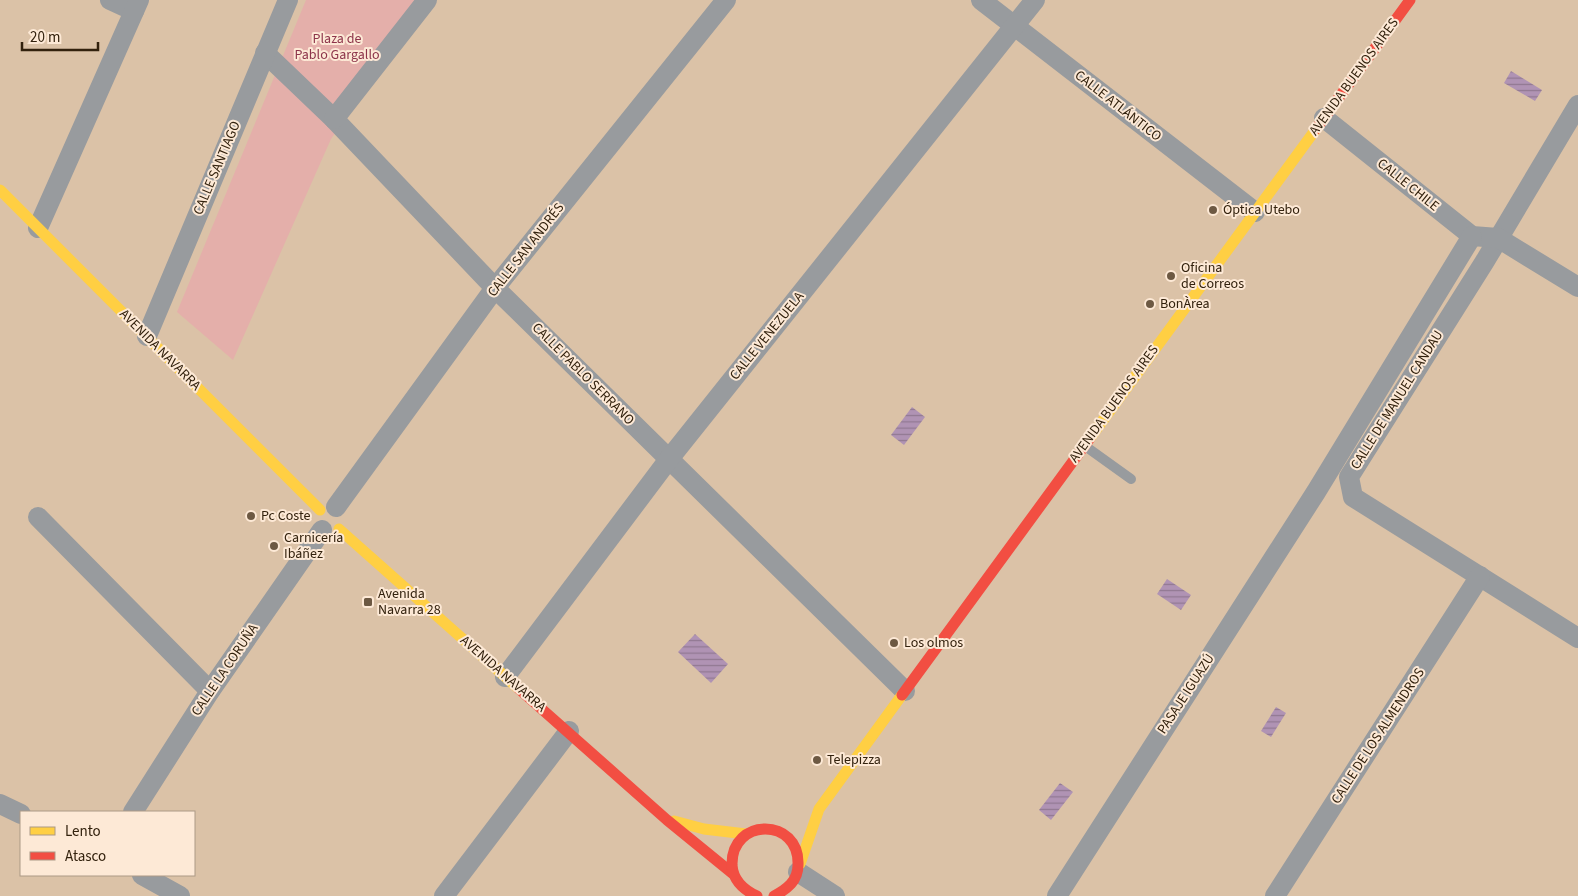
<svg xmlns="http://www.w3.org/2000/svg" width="1578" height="896" viewBox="0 0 1578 896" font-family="'Source Sans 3',sans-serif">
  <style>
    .green { fill: #e4afaa }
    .water { fill: url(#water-rules) }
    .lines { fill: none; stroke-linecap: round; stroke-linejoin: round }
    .lane { stroke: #989b9e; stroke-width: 10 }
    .street { stroke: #989b9e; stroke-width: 20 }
    .slow { stroke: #ffcf43; stroke-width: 11 }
    .jam { stroke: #f24e42; stroke-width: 11 }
    .poi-dot { fill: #6d5943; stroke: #fde9d6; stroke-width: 2 }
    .labels { text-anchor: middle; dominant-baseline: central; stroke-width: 4; stroke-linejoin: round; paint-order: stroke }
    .park-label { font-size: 14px; fill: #8d344a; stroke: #fde9d6 }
    .street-label { font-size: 14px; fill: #32210d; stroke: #fde9d6 }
    .poi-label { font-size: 14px; fill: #32210d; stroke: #fde9d6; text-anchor: start }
  </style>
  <defs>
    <pattern id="water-rules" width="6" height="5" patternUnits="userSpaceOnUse" patternTransform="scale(1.25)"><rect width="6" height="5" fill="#b093b4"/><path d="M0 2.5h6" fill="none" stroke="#907891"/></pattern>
  </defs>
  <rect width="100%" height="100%" fill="#dbc2a7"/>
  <path class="green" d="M306 0H425L331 139 233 360 177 312Z"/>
  <g class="water">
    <path d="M1511 71 1542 90 1535 101 1504 83Z"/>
    <path d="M912 407 925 417 904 445 891 435Z"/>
    <path d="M1167 579 1191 595 1181 610 1157 594Z"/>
    <path d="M695 634 728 664 711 683 678 652Z"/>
    <path d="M1276 707 1286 713 1271 737 1261 731Z"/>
    <path d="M1060 783 1073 792 1051 820 1039 810Z"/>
  </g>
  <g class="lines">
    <path class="lane" d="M1085 446 1131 479"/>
    <g class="street">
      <path d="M110 0 134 11"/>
      <path d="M981 0 1255 212"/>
      <path d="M265 53 334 119 495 288 905 691"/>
      <path d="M1578 105 1485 261 1349 477 1353 497 1578 638"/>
      <path d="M1324 118 1472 236 1498 238 1578 287"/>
      <path d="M334 119 427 0"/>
      <path d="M38 228 139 0"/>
      <path d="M147 336 288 0"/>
      <path d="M336 507 495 288 726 0"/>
      <path d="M38 517 210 691"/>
      <path d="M505 677 669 459 1035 0"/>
      <path d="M0 804 21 814"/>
      <path d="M133 812 210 691 322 530"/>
      <path d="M798 872 835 896"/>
      <path d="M142 875 180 896"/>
      <path d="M444 896 569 731"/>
      <path d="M1057 896 1316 492 1472 236"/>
      <path d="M1275 896 1480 576"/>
    </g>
    <g class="slow">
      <path d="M0 190 320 510"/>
      <path d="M1090 438 1316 129"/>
      <path d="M339 529 518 688"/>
      <path d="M674 821 704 829 746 834"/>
      <path d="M800 864 819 809 902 695"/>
    </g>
    <g class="jam">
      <path d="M1316 129 1410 0"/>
      <path d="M518 688 667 820 732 873"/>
      <path d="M902 695 1090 438"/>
      <path d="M757 896C744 890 733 881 732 865 731 817 800 817 798 865 798 881 787 889 774 896"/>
    </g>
  </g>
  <g class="poi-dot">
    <circle cx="1213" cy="210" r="5"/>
    <circle cx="1171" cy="276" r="5"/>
    <circle cx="1150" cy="304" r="5"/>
    <circle cx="251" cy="516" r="5"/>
    <circle cx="274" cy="546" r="5"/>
    <rect x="363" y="597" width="10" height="10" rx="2.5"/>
    <circle cx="894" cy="643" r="5"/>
    <circle cx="817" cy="760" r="5"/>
  </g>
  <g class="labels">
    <g class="park-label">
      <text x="337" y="39">Plaza de<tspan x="337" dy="16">Pablo Gargallo</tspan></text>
    </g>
    <g class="street-label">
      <text transform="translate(1354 77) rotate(-54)">AVENIDA BUENOS AIRES</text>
      <text transform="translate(1118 106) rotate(38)">CALLE ATLÁNTICO</text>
      <text transform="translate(217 168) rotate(-67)">CALLE SANTIAGO</text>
      <text transform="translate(1408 185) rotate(39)">CALLE CHILE</text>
      <text transform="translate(526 250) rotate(-52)">CALLE SAN ANDRÉS</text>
      <text transform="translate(767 336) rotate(-51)">CALLE VENEZUELA</text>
      <text transform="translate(160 350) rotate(45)">AVENIDA NAVARRA</text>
      <text transform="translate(583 374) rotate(45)">CALLE PABLO SERRANO</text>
      <text transform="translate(1397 400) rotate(-58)">CALLE DE MANUEL CANDAU</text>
      <text transform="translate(1114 404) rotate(-54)">AVENIDA BUENOS AIRES</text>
      <text transform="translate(225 670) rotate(-56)">CALLE LA CORUÑA</text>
      <text transform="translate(503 674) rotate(41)">AVENIDA NAVARRA</text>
      <text transform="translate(1186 694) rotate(-57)">PASAJE IGUAZÚ</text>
      <text transform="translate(1378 736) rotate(-57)">CALLE DE LOS ALMENDROS</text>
    </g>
    <g class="poi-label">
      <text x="1223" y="210">Óptica Utebo</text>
      <text x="1181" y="268">Oficina<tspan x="1181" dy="16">de Correos</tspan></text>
      <text x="1160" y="304">BonÀrea</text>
      <text x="261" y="516">Pc Coste</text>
      <text x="284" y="538">Carnicería<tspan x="284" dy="16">Ibáñez</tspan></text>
      <text x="378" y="594">Avenida<tspan x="378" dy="16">Navarra 28</tspan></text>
      <text x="904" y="643">Los olmos</text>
      <text x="827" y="760">Telepizza</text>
    </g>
  </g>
  <rect x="20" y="811" width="175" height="65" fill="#fde9d6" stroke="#ac9986"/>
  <rect x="30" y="827" width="25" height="8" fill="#ffcf43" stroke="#ac9986"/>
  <text x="65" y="836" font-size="15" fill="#32210d">Lento</text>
  <rect x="30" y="852" width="25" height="8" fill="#f24e42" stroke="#ac9986"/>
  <text x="65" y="861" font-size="15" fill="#32210d">Atasco</text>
  <path d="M22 42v8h76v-8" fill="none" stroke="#32210d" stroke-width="2.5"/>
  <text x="30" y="42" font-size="15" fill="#32210d" stroke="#fde9d6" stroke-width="4" paint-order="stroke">20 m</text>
</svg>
